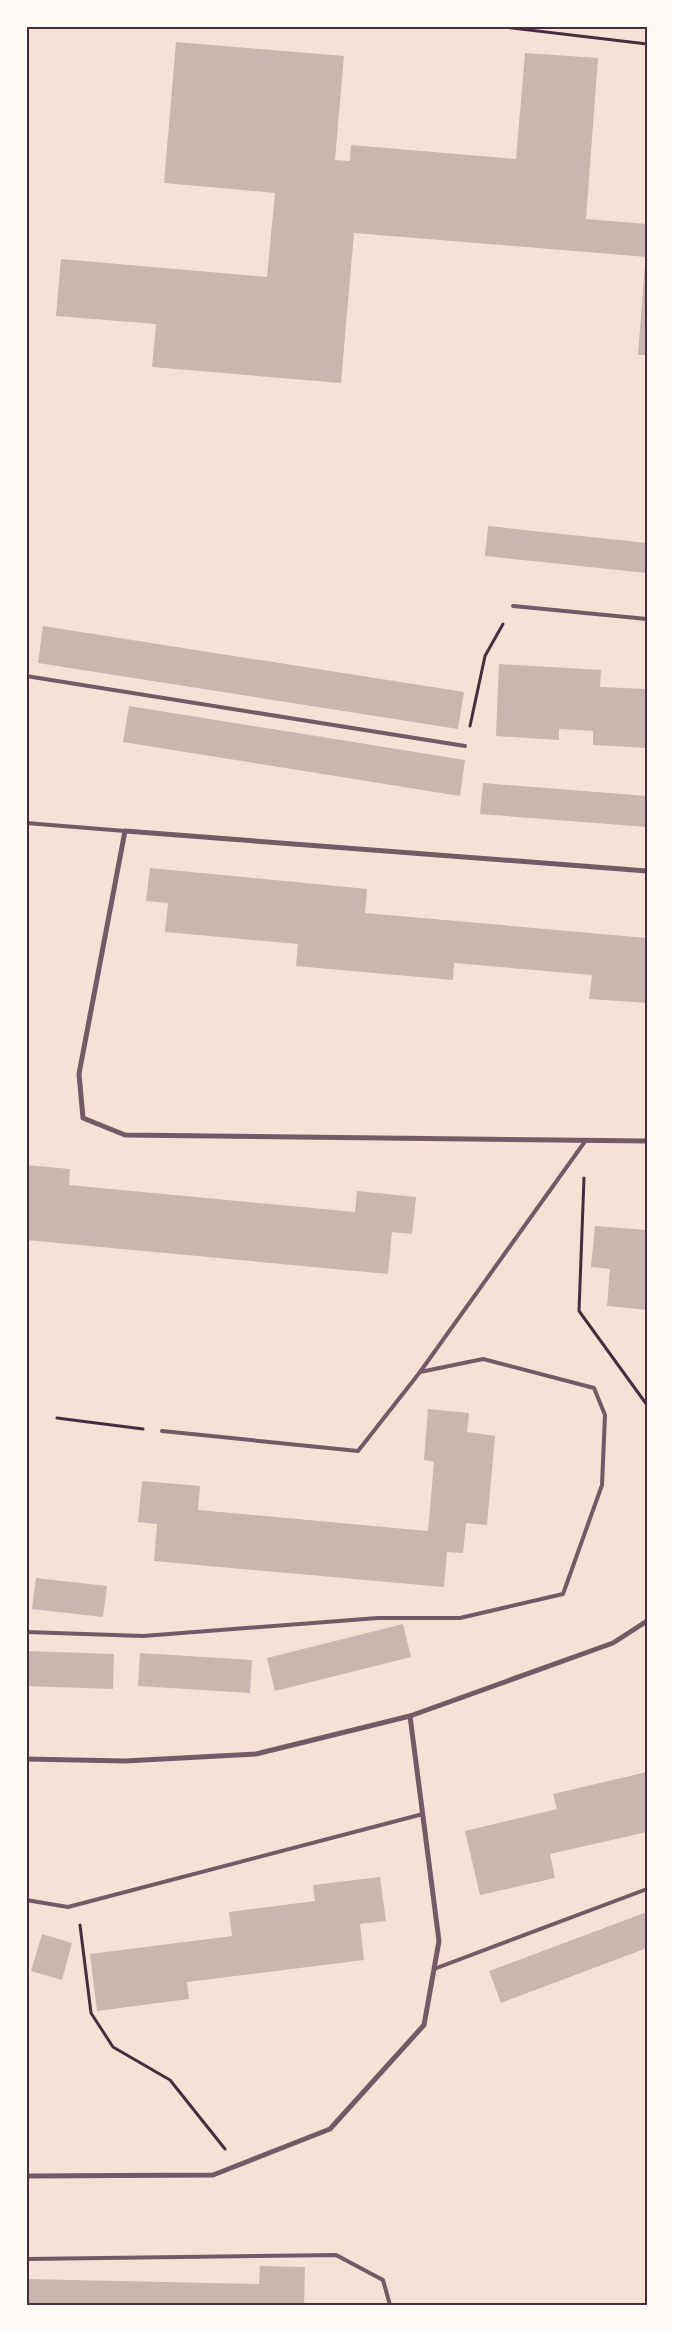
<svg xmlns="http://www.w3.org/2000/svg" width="673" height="2331" viewBox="0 0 673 2331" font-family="Lato,sans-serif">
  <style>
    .building { fill: #ccb4b1 }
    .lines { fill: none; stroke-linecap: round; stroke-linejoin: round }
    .path { stroke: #4a2c40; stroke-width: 3 }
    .service { stroke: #755966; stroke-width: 4 }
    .minor { stroke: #755966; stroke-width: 5 }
    .neatline { fill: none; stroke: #4a2c40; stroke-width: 2 }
  </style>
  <rect width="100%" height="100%" fill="#f7e1d7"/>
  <g class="building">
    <path d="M176 42 344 56 335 160 350 161 351 145 516 159 525 53 598 58 586 219 647 224V257L354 233 341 383 152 367 156 324 56 316 61 259 267 277 275 193 164 183Z"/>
    <path d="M645 264H647V355H638Z"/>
    <path d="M488 526 647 543V573L485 556Z"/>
    <path d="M43 626 464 692 458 729 38 663Z"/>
    <path d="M499 664 601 670 600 687 647 689V748L593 745V731L559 729V740L496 736Z"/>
    <path d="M129 706 465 760 460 796 123 742Z"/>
    <path d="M483 783 647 796V827L480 814Z"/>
    <path d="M150 868 367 889 365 913 647 938V1003L589 999 592 975 454 963 453 980 296 966 298 944 165 932 168 903 146 901Z"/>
    <path d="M26 1165 70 1169 69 1185 355 1212 357 1191 416 1197 412 1234 392 1232 388 1274 26 1240Z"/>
    <path d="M595 1226 647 1230V1310L607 1306 610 1269 591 1267Z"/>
    <path d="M428 1409 469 1413 467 1432 495 1436 487 1525 466 1523 463 1553 447 1552 444 1587 154 1561 157 1524 138 1522 142 1481 200 1486 198 1510 428 1531 434 1462 424 1460Z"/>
    <path d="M36 1578 107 1586 103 1617 32 1609Z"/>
    <path d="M403 1624 411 1657 275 1691 267 1658Z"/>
    <path d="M26 1651 114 1654 113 1689 26 1686Z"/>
    <path d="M140 1653 252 1660 250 1693 138 1686Z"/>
    <path d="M647 1772V1832L550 1854 555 1878 480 1895 465 1831 557 1809 553 1794Z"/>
    <path d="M380 1877 386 1921 360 1924 364 1960 187 1982 189 1999 97 2011 90 1954 232 1936 229 1912 315 1901 313 1885Z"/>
    <path d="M647 1912V1948L501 2003 489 1971Z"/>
    <path d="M42 1934 72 1943 62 1980 31 1971Z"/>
    <path d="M260 2266 305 2267 304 2305H26V2279L259 2284Z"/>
  </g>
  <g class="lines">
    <g class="path">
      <path d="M495 26 647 44"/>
      <path d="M470 726 485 656 503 624"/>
      <path d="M584 1178 579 1311 647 1405"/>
      <path d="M57 1418 143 1429"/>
      <path d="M80 1925 91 2013 113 2047 170 2080 225 2149"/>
    </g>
    <g class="service">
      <path d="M513 606 647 619"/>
      <path d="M26 676 465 746"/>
      <path d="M26 823 125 831"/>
      <path d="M162 1431 358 1451 420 1372 586 1140"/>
      <path d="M26 1632 143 1636 378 1618H460L563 1594 602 1485 605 1415 594 1388 483 1359 420 1372"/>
      <path d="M26 1900 68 1907 423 1814"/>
      <path d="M434 1969 647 1889"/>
      <path d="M26 2259 336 2255 383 2280 390 2305"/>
    </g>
    <g class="minor">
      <path d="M647 871 125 831 79 1074 83 1118 125 1135 647 1141"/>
      <path d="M26 1759 125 1761 256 1754 410 1716 613 1643 647 1621"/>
      <path d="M26 2176 213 2175 330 2129 424 2025 439 1941 410 1716"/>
    </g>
  </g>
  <rect width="673" height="2331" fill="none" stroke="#fffaf5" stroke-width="55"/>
  <rect x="28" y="28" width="618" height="2276" class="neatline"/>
</svg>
